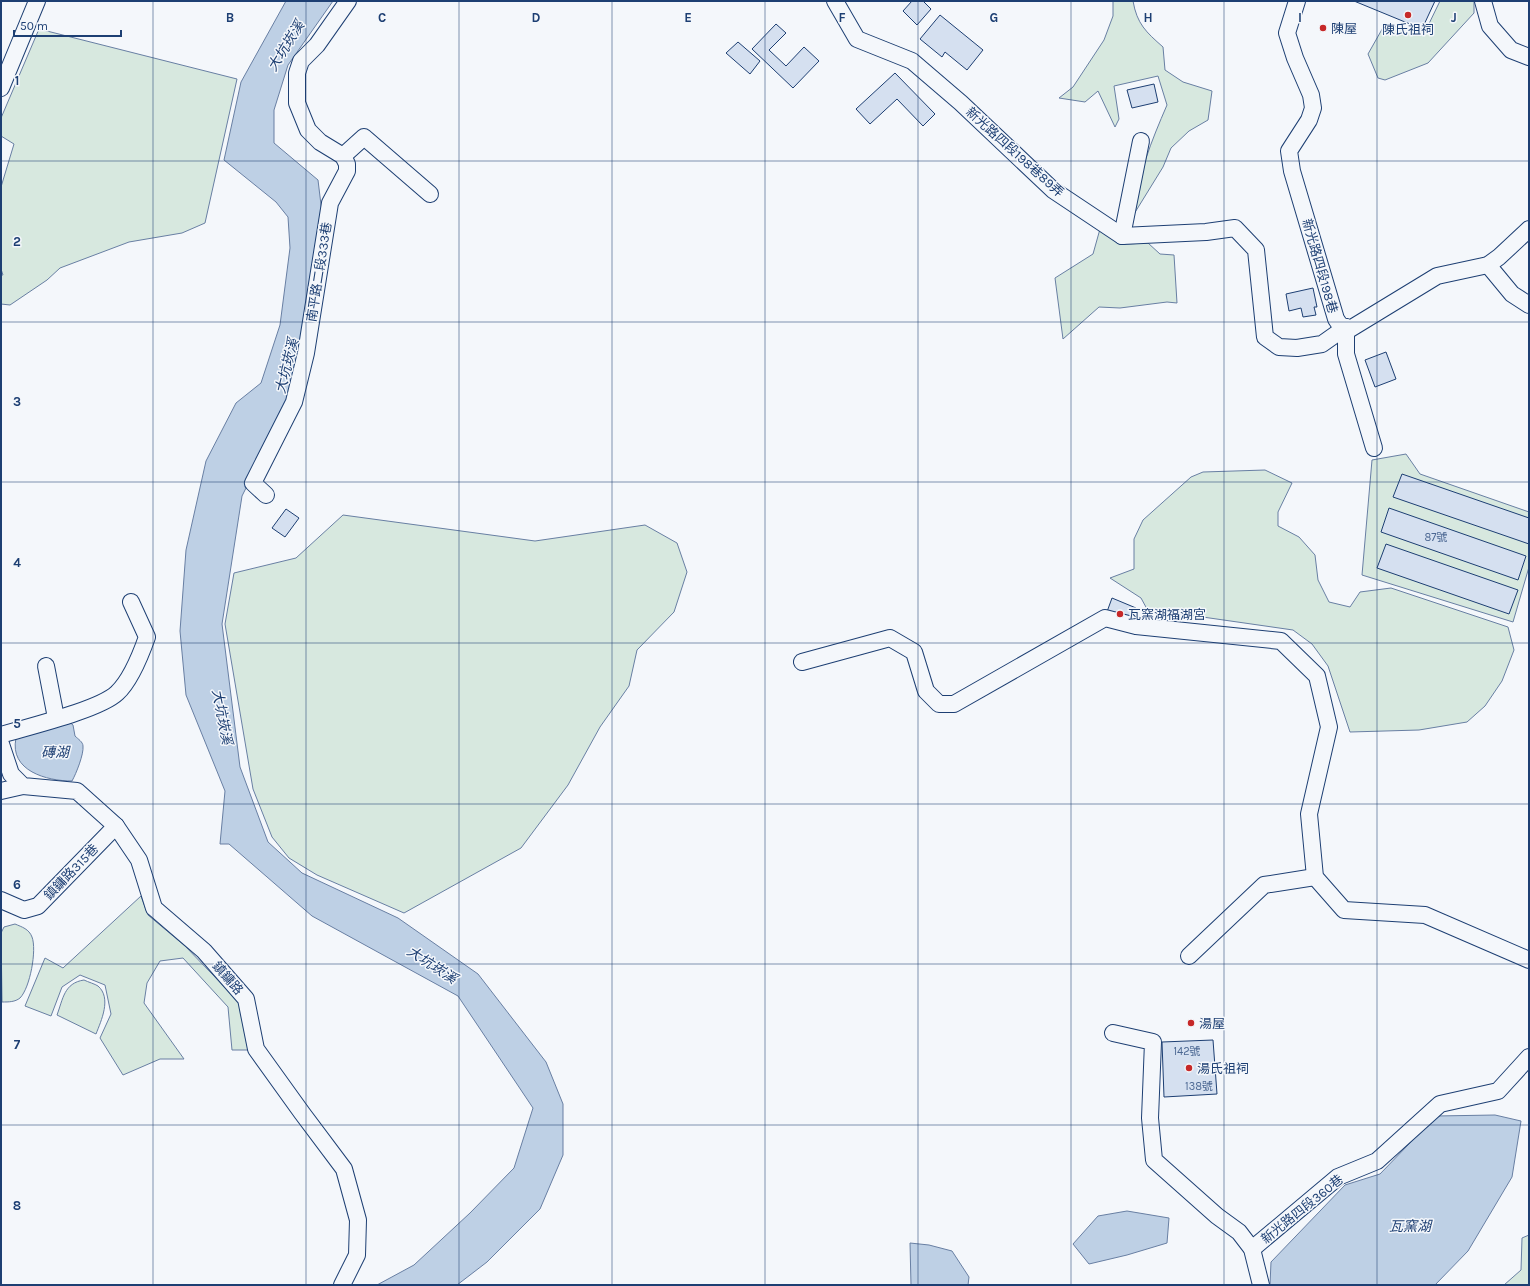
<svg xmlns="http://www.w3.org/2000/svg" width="1530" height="1286" viewBox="0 0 1530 1286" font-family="Karla,'Noto Sans TC',sans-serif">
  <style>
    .green { fill: #d7e8df; stroke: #687fa3 }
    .water { fill: #bed0e5; stroke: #687fa3 }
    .building { fill: #d5e0f0; stroke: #1d3f73 }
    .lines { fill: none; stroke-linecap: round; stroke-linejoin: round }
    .minor-casing { stroke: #1d3f73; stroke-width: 18 }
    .minor { stroke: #f4f7fb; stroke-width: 16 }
    .grid { fill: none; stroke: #1d3f73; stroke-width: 1; stroke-opacity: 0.55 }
    .poi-dot { fill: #c62828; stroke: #f4f7fb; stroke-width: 1.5 }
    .labels { text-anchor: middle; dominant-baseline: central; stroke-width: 3; stroke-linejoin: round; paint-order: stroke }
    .number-label { font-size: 11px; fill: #4b6792 }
    .poi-label { font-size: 13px; fill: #1d3f73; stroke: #f4f7fb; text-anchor: start }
    .street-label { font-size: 13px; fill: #1d3f73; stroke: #f4f7fb }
    .water-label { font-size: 14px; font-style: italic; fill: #1d3f73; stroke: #f4f7fb }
    .grid-label { font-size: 13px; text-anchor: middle; font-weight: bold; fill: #1d3f73; stroke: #f4f7fb; stroke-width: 3; stroke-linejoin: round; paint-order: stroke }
  </style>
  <rect width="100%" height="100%" fill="#f4f7fb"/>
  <g class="green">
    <path d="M1113 1H1133C1137 24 1146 32 1163 47L1165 70 1183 82 1212 91 1208 120 1189 131 1171 148 1163 167 1134 214C1138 174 1151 142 1167 105L1158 76 1114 86 1119 119 1115 127 1098 91 1085 102 1059 98 1073 87 1104 40 1113 16Z"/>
    <path d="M1440 1H1474V13L1428 63 1385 80 1378 78 1368 54 1385 24 1424 34Z"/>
    <path d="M39 29 237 79 205 223 182 233 129 242 60 268 47 280 10 305 1 304V275H3L1 269V187L14 144 1 136V118Z"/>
    <path d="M1100 229 1125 244 1148 243 1160 254 1174 255 1177 303 1167 302 1120 308 1099 307 1063 339 1055 278 1093 254Z"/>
    <path d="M1406 454 1420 474 1529 512V567L1513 622 1362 575 1372 460Z"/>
    <path d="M1265 470 1292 483 1278 512V526L1299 537 1315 555 1318 580 1329 602 1350 607 1360 592 1391 588 1508 627 1514 650 1502 681 1485 706 1467 722 1419 730 1350 732 1328 666 1312 644 1293 630 1147 609 1141 598 1110 578 1134 569V539L1143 520 1191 477 1203 472Z"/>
    <path d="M343 515 535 541 645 525 677 543 687 572 674 612 637 650 629 686 600 727 568 785 521 848 404 913 317 875 289 858 272 837 253 789 225 624 234 573 296 558Z"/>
    <path d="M141 896 148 915 185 946 239 1002 250 1050H232L228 1007 183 958 160 961 147 983 144 1003 184 1059H160L123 1075 100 1038 111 1014 105 985 80 975 62 987 51 1016 25 1006 45 958 63 968Z"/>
    <path d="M15 924C22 927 29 929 32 937 37 950 30 988 20 998 15 1002 9 1002 2 1002L1 933 4 927Z"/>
    <path d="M84 980C88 982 95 984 98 986 112 998 101 1021 96 1034L57 1015C63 999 64 983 84 980Z"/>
    <path d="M1529 1235V1285H1504L1521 1270 1522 1238Z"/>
  </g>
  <g class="water">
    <path d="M286 1H333L288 65 274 110V143L318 180 322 213 290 401 242 496 222 624 240 767 268 842 302 873 398 918 478 974 546 1062 563 1104V1155L540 1209 487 1262 457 1285H377L414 1265 470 1213 514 1168 533 1108 458 996 312 916 229 844H220L225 791 186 695 180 631 186 550 206 461 236 403 261 383 280 325 290 248 288 217 276 202 224 160 241 82Z"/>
    <path d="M68 721 73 725 75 736C78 739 83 742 83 746 84 754 76 774 72 781 47 781 9 771 16 738Z"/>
    <path d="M1495 1115 1521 1121 1512 1177 1468 1251 1435 1285H1270L1271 1262 1345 1185 1380 1174 1436 1116Z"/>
    <path d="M1127 1211 1169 1218 1167 1243 1127 1255 1089 1264 1073 1244 1098 1216Z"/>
    <path d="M910 1243 929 1245 952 1251 969 1277 968 1285H911Z"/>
  </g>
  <g class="building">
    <path d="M912 1H923L931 9 917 25 903 11Z"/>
    <path d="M1354 1H1435L1422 29Z"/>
    <path d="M940 15 983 50 967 70 945 52 942 57 920 39Z"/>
    <path d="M776 24 786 33 769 50 786 66 804 47 819 61 793 88 752 49Z"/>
    <path d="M738 42 760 61 750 74 726 53Z"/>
    <path d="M895 73 935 114 923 126 897 99 870 124 856 109Z"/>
    <path d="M1154 84 1158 102 1132 108 1127 90Z"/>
    <path d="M1313 288 1317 307H1314L1316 315 1303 317 1301 308 1289 311 1286 294Z"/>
    <path d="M1386 352 1396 379 1375 387 1365 360Z"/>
    <path d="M1402 474 1529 518V544L1393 497Z"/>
    <path d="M1389 508 1526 556 1518 580 1381 532Z"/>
    <path d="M286 509 299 518 285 537 272 528Z"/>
    <path d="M1386 544 1518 590 1509 614 1377 568Z"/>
    <path d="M1112 598 1136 608 1129 631 1104 620Z"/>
    <path d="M1213 1040 1217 1094 1164 1097 1162 1042Z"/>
  </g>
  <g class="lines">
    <defs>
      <g id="minor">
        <path d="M835 1 857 39 912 61 961 103 1053 190 1122 236 1206 232 1235 228 1256 250 1265 337 1279 347 1297 348 1322 344 1346 327"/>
        <path d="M1297 1 1287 33 1295 58 1311 95 1313 108 1309 120 1289 151 1292 171 1336 319 1340 325 1350 329 1437 276 1488 265 1499 257 1529 229"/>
        <path d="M1483 1 1490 26 1511 50 1529 57"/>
        <path d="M1 88 37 1"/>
        <path d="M343 156 364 137 430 194"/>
        <path d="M1122 236 1141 141"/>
        <path d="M1488 265 1512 294 1529 305"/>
        <path d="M1346 327V354L1374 448"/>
        <path d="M266 495 253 483 294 402 306 353 330 203 347 171V164L343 156 320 142 308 130 297 103V73L301 61 317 45 348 1"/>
        <path d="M802 662 890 638 914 652 926 691 939 704H954L1105 618 1136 626 1281 641 1317 676 1329 727 1309 814 1315 877 1344 910 1425 915 1529 960"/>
        <path d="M46 666 56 718"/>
        <path d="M1 735C27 727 99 710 117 693 130 681 141 654 147 637L131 602"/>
        <path d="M1 744 11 774 23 786 77 791 116 826 139 860 154 908 204 951 246 999 256 1049 302 1113 344 1169 358 1220 357 1255 342 1285"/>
        <path d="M1 791 23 786"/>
        <path d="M1 900 24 910 38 906 116 826"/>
        <path d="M1189 956 1264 885 1315 877"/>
        <path d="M1113 1033 1153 1042 1150 1118 1154 1160 1217 1216 1239 1232 1252 1249 1261 1285"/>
        <path d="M1252 1249 1338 1177 1377 1161 1440 1104 1498 1091 1529 1057"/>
      </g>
    </defs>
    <use href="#minor" class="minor-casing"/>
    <use href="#minor" class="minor"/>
  </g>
  <path class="grid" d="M153 1V1285M306 1V1285M459 1V1285M612 1V1285M765 1V1285M918 1V1285M1071 1V1285M1224 1V1285M1377 1V1285M1 161H1529M1 322H1529M1 482H1529M1 643H1529M1 804H1529M1 964H1529M1 1125H1529"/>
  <g class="poi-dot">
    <circle cx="1408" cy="15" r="4"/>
    <circle cx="1323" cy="28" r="4"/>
    <circle cx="1120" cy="614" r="4"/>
    <circle cx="1191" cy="1023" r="4"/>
    <circle cx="1189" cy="1068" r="4"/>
  </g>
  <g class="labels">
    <g class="number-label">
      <text x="1436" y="537">87號</text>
      <text x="1187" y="1051">142號</text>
      <text x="1199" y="1086">138號</text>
    </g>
    <g class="poi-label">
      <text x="1331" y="28">陳屋</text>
      <text x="1408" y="29" text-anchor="middle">陳氏祖祠</text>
      <text x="1128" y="614">瓦窯湖福湖宮</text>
      <text x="1199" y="1023">湯屋</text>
      <text x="1197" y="1068">湯氏祖祠</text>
    </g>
    <g class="street-label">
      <text transform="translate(1015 152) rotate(42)">新光路四段198巷89弄</text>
      <text transform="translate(1320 266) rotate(74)">新光路四段198巷</text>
      <text transform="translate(319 272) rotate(-81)">南平路二段333巷</text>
      <text transform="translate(71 872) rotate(-46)">鎮鏞路315巷</text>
      <text transform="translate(228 978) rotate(49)">鎮鏞路</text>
      <text transform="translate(1302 1209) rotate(-39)">新光路四段360巷</text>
    </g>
    <g class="water-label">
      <text transform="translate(286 46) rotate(-58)">大坑崁溪</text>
      <text transform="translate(287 366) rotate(-76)">大坑崁溪</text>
      <text transform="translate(222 717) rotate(79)">大坑崁溪</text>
      <text x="55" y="752">磚湖</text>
      <text transform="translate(432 965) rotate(33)">大坑崁溪</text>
      <text x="1410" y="1226">瓦窯湖</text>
    </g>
  </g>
  <g class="grid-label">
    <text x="230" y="22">B</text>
    <text x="382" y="22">C</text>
    <text x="536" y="22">D</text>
    <text x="688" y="22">E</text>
    <text x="842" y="22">F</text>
    <text x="994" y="22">G</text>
    <text x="1148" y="22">H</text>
    <text x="1300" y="22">I</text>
    <text x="1454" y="22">J</text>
    <text x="17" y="85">1</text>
    <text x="17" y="246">2</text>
    <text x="17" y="406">3</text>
    <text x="17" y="567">4</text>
    <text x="17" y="728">5</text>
    <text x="17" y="889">6</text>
    <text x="17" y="1049">7</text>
    <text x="17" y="1210">8</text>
  </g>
  <rect width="1530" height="1286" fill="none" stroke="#1d3f73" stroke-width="4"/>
  <path d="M14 30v6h107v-6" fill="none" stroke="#1d3f73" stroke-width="2"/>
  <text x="20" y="30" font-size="12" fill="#1d3f73" stroke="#f4f7fb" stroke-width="3" paint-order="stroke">50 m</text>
</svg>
